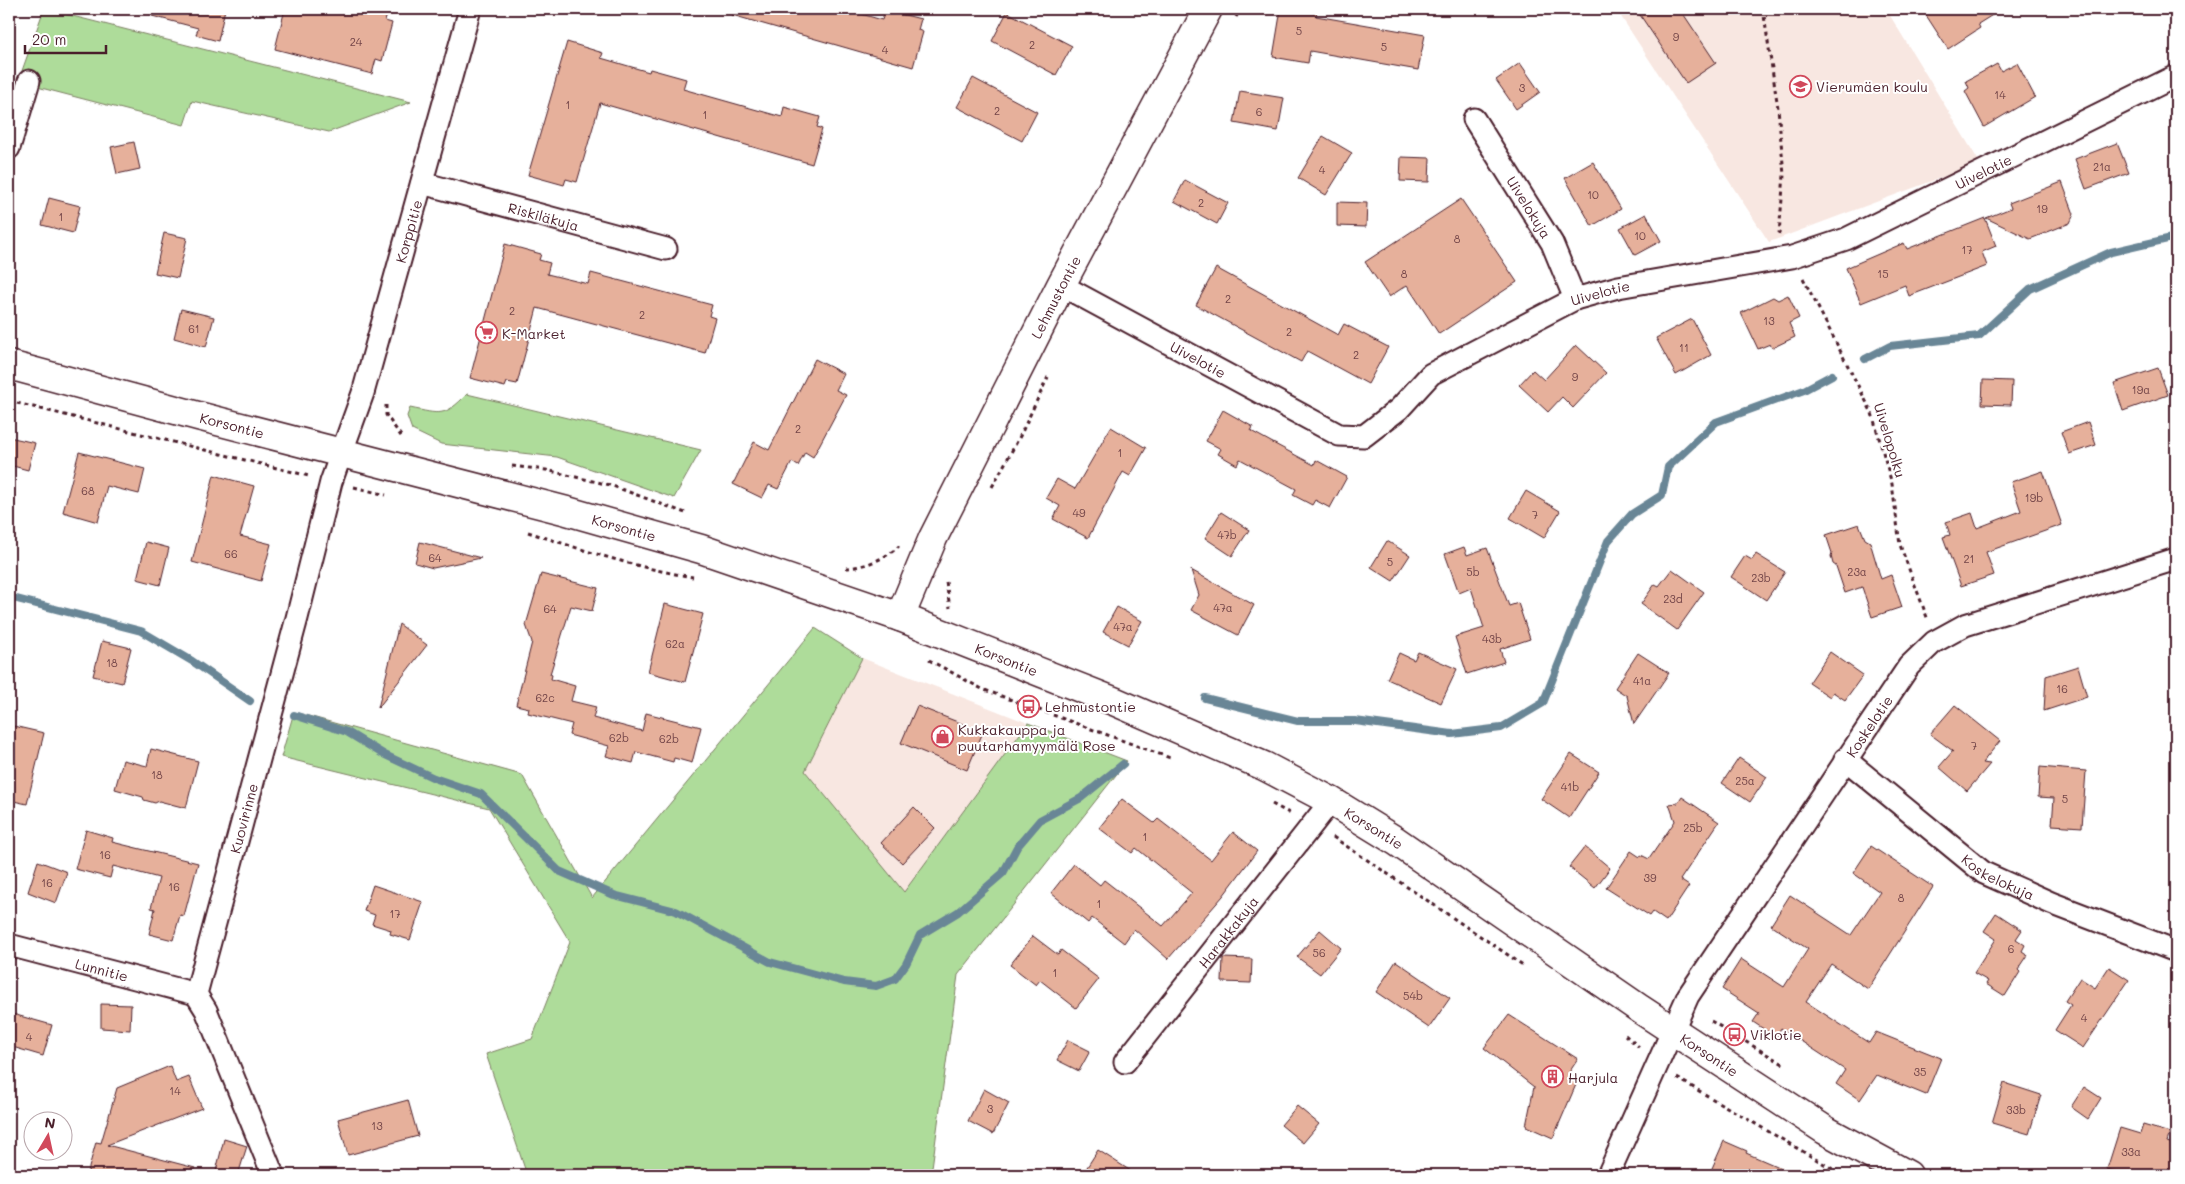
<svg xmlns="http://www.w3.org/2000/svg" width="2185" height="1184" viewBox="0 0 2185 1184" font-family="Mali,sans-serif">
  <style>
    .built { fill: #f8e7e1 }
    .green { fill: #aedc9a; stroke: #7c7e62 }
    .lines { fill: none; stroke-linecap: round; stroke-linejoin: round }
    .stream { stroke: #698696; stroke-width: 8 }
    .building { fill: #e6b09b; stroke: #4a1f2b }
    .minor-casing { stroke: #4a1f2b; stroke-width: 25 }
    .secondary-casing { stroke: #4a1f2b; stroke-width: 31 }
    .path { stroke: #4a1f2b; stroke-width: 3; stroke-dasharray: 4 4; stroke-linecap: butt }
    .minor { stroke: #fff; stroke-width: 21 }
    .secondary { stroke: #fff; stroke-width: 28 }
    .labels { text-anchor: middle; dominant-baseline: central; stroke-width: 4; stroke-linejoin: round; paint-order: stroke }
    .number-label { font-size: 11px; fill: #714347 }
    .poi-label { font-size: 14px; fill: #4a1f2b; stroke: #fff; text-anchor: start }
    .street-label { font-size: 14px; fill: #4a1f2b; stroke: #fff }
  </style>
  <rect width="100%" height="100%" fill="#fff"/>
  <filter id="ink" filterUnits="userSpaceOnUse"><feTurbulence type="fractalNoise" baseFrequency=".02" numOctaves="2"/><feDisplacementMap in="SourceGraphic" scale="10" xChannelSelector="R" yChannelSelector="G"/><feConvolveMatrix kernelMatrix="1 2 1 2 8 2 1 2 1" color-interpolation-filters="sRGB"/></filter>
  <g filter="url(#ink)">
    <g class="built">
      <path d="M1616 9H1886L1980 163 1769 242Z"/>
      <path d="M862 658 1028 723 904 893 805 771Z"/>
    </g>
    <g class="green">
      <path d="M44 9H45L411 102 329 132 192 101 184 125 18 82Z"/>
      <path d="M467 394 701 450 674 498 557 457 441 444 412 430 407 416 410 408C440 414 444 418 467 394Z"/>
      <path d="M815 628 862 658 805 771 904 892 1028 723 1127 761 958 975 931 1175H527L486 1054 532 1039 570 942 489 808 281 757 294 712 522 775 592 898Z"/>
    </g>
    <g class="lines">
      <g class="stream">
        <path d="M1865 359 1890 346 1979 336 2030 289 2111 252 2176 237"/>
        <path d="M9 597 141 631 192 661 250 701"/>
        <path d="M1205 698 1298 721H1355L1452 734 1501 728 1543 703 1608 541 1632 514 1662 495 1668 467 1716 422 1804 390 1832 375"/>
        <path d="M294 715 347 732 383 754 434 778 481 794 559 871 614 895 676 911 770 962 844 982 876 986 895 979 906 964 920 935 958 912 1003 873 1017 847 1040 820 1081 798 1123 764"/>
      </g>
    </g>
    <g class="building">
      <path d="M153 9H225L218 41 196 35 198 28 152 16Z"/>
      <path d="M285 9H389L385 21 392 23 382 61 376 59 372 74 275 49Z"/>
      <path d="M733 9H844L882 20 885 10 921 19 918 30 923 32 913 67 732 15Z"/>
      <path d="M1281 9H1317L1316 16 1425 35 1418 70 1310 51 1308 63 1273 57Z"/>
      <path d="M1636 9H1680L1716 63 1686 83Z"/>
      <path d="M1922 9H2002L1978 24 1980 28 1948 49Z"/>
      <path d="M1007 12 1072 46 1056 75 992 41Z"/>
      <path d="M567 42 603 53 601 58 649 72 650 69 686 79 683 89 782 117 784 107 820 117 817 127 822 129 812 164 600 103 577 182 566 179 564 185 528 175Z"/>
      <path d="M1520 63 1540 92 1516 109 1496 80Z"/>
      <path d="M2017 63 2035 97 1984 127 1965 91 1969 88 1966 81 1997 64 2001 71Z"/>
      <path d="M973 78 1037 112 1022 141 957 107Z"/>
      <path d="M1240 91 1284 98 1278 131 1234 123Z"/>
      <path d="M1323 136 1352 153 1326 195 1298 178Z"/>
      <path d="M134 142 140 169 117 174 111 147Z"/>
      <path d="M2117 143 2129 173 2086 189 2075 159Z"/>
      <path d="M1401 157 1430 158 1429 182 1400 181Z"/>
      <path d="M1593 162 1621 209 1592 226 1565 178Z"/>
      <path d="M1185 180 1228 203 1217 224 1174 201Z"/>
      <path d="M2062 182 2074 214 2070 223 2030 239 1986 218 2011 208 2009 203Z"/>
      <path d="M49 198 80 206 73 233 42 225Z"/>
      <path d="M1461 199 1517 282 1439 334 1407 285 1389 297 1365 262Z"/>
      <path d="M1337 202 1367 203 1366 227 1337 226Z"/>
      <path d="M1646 214 1661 241 1635 255 1620 228Z"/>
      <path d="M1985 218 1996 246 1982 252 1987 266 1909 296 1905 285 1861 303 1846 268 1904 243 1907 249Z"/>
      <path d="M164 233 187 238 178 278 155 273Z"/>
      <path d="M505 244 541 254 539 260 550 263 547 274 588 284 591 273 712 305 709 316 715 318 705 353 537 308 517 384 507 382 505 387 470 378Z"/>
      <path d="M1216 268 1338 335 1344 324 1388 347 1368 384 1307 351 1301 362 1196 305Z"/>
      <path d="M1788 295 1799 318 1789 323 1795 337 1772 348 1770 344 1758 349 1741 313 1773 297 1778 300Z"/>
      <path d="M181 309 214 317 206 347 174 338Z"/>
      <path d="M1692 319 1711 355 1676 375 1656 338Z"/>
      <path d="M1576 345 1606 373 1573 408 1562 397 1548 412 1519 385 1533 370 1544 380Z"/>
      <path d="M815 359 844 374 836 390 846 395 813 457 805 452 798 466 792 462 778 489 769 485 762 498 733 484 754 442 769 450Z"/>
      <path d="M2158 368 2168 395 2123 411 2114 383Z"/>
      <path d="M1983 380 2012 381 2011 405 1982 404Z"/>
      <path d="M1223 410 1253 427 1251 431 1271 442 1314 465 1316 460 1347 477 1330 508 1315 500 1312 505 1293 495 1296 489 1240 459 1237 465 1218 454 1221 449 1206 441Z"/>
      <path d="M2088 422 2096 445 2069 454 2061 432Z"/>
      <path d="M1111 427 1146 448 1130 476 1123 472 1088 538 1053 519 1060 506 1046 498 1057 479 1075 489Z"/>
      <path d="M9 437 35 443 28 470 9 465Z"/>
      <path d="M79 452 145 469 139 494 107 486 98 522 63 512Z"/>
      <path d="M2043 471 2062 525 1986 552 1994 575 1961 586 1943 537 1950 535 1946 522 1972 513 1977 528 2021 511 2011 482Z"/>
      <path d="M214 475 254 486 240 536 271 544 261 581 192 562Z"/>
      <path d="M1526 491 1560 511 1544 538 1510 518Z"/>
      <path d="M1221 512 1249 530 1232 556 1205 538Z"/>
      <path d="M1859 524 1865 539 1870 542 1881 579 1891 575 1902 607 1872 617 1862 587 1845 593 1836 566 1833 564 1831 556 1832 553 1826 535Z"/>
      <path d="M1387 541 1410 555 1393 581 1371 567Z"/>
      <path d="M146 542 169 548 160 585 137 579Z"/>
      <path d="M420 542 481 558 433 568 415 563Z"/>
      <path d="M1464 547 1467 555 1487 548 1509 606 1518 603 1530 639 1500 649 1504 662 1467 674 1455 637 1484 628 1471 588 1459 593 1445 554Z"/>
      <path d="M1756 554 1785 572 1766 600 1731 577 1745 556 1752 560Z"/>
      <path d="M1672 569 1704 592 1677 630 1641 604 1655 584 1659 586Z"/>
      <path d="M1191 570 1254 605 1238 635 1191 610 1199 595Z"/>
      <path d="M541 574 598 588 592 611 571 606 550 674 552 675 551 679 575 686 571 701 596 707 593 718 642 731 646 713 701 727 692 763 674 758 673 762 636 752 633 763 606 756 609 746 569 735 572 724 528 713 529 708 516 705 532 642 526 625Z"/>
      <path d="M665 604 703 614 685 682 648 672Z"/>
      <path d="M1117 607 1142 621 1128 645 1103 632Z"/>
      <path d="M399 624 427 645 378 708Z"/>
      <path d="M102 641 131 648 122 683 93 676Z"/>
      <path d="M1418 652 1457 669 1441 703 1387 679 1399 653 1414 660Z"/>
      <path d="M1830 652 1863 675 1845 700 1833 692 1830 697 1809 683Z"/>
      <path d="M1638 653 1669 673 1634 724 1627 696 1615 688Z"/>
      <path d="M2078 666 2087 697 2044 711 2046 676Z"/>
      <path d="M1955 705 2000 741 1982 763 1990 764 1967 791 1939 767 1953 751 1930 734Z"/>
      <path d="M917 706 983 732 967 770 901 743Z"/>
      <path d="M9 725 44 733 27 804 9 800Z"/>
      <path d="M151 749 198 761 186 808 159 801 155 803 144 800 143 797 115 789 123 760 147 766Z"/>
      <path d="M1571 754 1599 772 1569 818 1541 799Z"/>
      <path d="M1739 758 1767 777 1750 802 1722 783Z"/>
      <path d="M2040 767 2086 771 2082 827 2052 825 2054 798 2038 797Z"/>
      <path d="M1682 797 1719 822 1680 880 1689 886 1666 921 1653 912 1650 916 1606 888 1631 851 1640 857 1641 855 1649 859 1675 821 1669 804 1678 803Z"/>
      <path d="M1122 799 1154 823 1158 819 1211 860 1233 832 1257 851 1223 896 1168 959 1134 929 1124 943 1092 918 1088 923 1051 893 1074 864 1100 885 1104 880 1163 926 1192 893 1136 848 1132 853 1099 828Z"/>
      <path d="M914 807 935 828 902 863 881 843Z"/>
      <path d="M86 830 113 838 112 842 198 863 184 916 180 915 173 940 149 934 155 909 151 908 159 878 113 866 110 878 75 869Z"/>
      <path d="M1871 846 1933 887 1868 989 1831 964 1806 1002 1869 1043 1876 1032 1941 1058 1926 1095 1877 1075 1860 1100 1836 1084 1845 1070 1781 1028 1776 1037 1753 1022 1759 1013 1722 989 1741 959 1784 987 1808 949 1771 925 1790 895 1851 935 1880 892 1853 873Z"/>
      <path d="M1585 847 1610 868 1595 888 1569 867Z"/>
      <path d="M38 861 67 872 56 903 28 892Z"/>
      <path d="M373 885 423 902 410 940 390 934 391 930 372 924 375 915 364 911Z"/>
      <path d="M1996 913 2022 930 2016 939 2025 945 2022 951 2028 955 2018 970 2020 972 2005 996 1986 984 1988 981 1974 973 1996 939 1984 931Z"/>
      <path d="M1320 930 1341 948 1320 974 1297 957Z"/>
      <path d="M1033 936 1058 955 1061 950 1099 979 1076 1008 1040 980 1036 985 1010 965Z"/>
      <path d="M1223 958 1252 959 1251 983 1222 982Z"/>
      <path d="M1396 961 1450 998 1429 1028 1376 992Z"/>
      <path d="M2109 967 2129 980 2083 1048 2055 1030 2071 1005 2065 1001 2080 978 2095 988Z"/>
      <path d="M101 1004 131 1005 130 1030 101 1028Z"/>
      <path d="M9 1013 52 1025 43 1056 9 1046Z"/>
      <path d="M1509 1015 1578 1059 1568 1074 1578 1080 1553 1138 1526 1126 1534 1087 1484 1048Z"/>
      <path d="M1068 1040 1090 1051 1079 1071 1057 1060Z"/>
      <path d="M170 1066 176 1082 189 1077 202 1108 107 1145 195 1168 194 1175H87L96 1142 101 1143 117 1088Z"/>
      <path d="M2004 1083 2041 1095 2029 1134 1992 1123Z"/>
      <path d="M2084 1087 2101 1098 2088 1119 2071 1107Z"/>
      <path d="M984 1089 1009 1103 993 1134 968 1121Z"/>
      <path d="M408 1100 418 1136 348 1155 338 1119Z"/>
      <path d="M1297 1106 1319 1124 1303 1143 1281 1125Z"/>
      <path d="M2143 1125 2170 1133 2167 1142 2176 1145V1175H2129L2107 1169 2120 1128 2140 1134Z"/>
      <path d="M224 1139 247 1146 238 1175H215Z"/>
      <path d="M1724 1141 1747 1151 1746 1153 1797 1175H1709Z"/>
      <path d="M1098 1150 1137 1175H1082Z"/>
    </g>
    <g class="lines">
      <defs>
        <g id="minor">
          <path id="s1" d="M1474 119 1552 243 1575 299"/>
          <path d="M9 148 29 81"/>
          <path id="s2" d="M422 183 666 249"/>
          <path id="s3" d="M1061 285 1339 435 1364 436 1399 409 1431 374 1575 299 1618 287 1792 257 1846 239 2176 76"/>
          <path id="s4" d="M1845 759 1984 873 2051 903 2176 951"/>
          <path id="s5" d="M9 945 196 994"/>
          <path id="s6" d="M1125 1062 1331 801"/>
          <path id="s7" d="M273 1175 206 1010 196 994 297 618 331 482 363 393 470 9"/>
          <path id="s8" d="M1608 1175 1688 996 1909 666 1934 642 1965 625 2176 559"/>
        </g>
        <g id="secondary">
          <path id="s9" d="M9 365 198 416 567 511 701 549 900 617 1116 702 1264 766 1331 801 1396 841 1640 1009 1825 1130 1908 1175"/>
          <path id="s10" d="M900 617 933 538 1061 285 1208 9"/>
        </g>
      </defs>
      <use href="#minor" class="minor-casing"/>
      <use href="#secondary" class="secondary-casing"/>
      <g class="path">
        <path d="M1763 9 1778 108 1784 175 1779 234"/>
        <path d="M1236 17 1240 9"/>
        <path d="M1803 278 1872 413 1892 484 1900 545 1928 620"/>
        <path d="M9 401 309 476"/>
        <path d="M386 405V415L403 439"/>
        <path d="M512 466 546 470 610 485 688 514"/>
        <path d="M354 487 386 495"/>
        <path d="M992 487 1020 436 1048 377"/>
        <path d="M528 532C583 550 636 568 693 577"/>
        <path d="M846 568C865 567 885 559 899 546"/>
        <path d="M946 582 950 608"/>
        <path d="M929 660 982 689 1173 759"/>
        <path d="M1272 804 1291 814"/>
        <path d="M1333 837 1523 965"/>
        <path d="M1711 1021 1785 1065"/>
        <path d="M1625 1035 1639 1047"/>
        <path d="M1677 1078 1843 1175"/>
      </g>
      <use href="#minor" class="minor"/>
      <use href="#secondary" class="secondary"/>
    </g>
  </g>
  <defs>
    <symbol id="school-ring" viewBox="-11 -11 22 22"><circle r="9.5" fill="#fff" stroke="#d1495b" stroke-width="1.5"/><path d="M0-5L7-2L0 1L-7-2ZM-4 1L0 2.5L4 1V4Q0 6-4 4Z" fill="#d1495b"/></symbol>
    <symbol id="supermarket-ring" viewBox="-11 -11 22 22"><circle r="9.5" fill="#fff" stroke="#d1495b" stroke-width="1.5"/><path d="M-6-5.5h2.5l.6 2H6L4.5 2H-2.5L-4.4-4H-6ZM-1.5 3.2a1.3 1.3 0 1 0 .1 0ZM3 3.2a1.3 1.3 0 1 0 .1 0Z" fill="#d1495b"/></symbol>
    <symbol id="bus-ring" viewBox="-11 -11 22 22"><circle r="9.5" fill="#fff" stroke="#d1495b" stroke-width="1.5"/><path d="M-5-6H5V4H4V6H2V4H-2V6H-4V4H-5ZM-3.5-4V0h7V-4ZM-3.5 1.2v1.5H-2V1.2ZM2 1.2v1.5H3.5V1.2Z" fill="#d1495b"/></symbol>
    <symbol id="shop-ring" viewBox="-11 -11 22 22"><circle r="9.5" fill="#fff" stroke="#d1495b" stroke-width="1.5"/><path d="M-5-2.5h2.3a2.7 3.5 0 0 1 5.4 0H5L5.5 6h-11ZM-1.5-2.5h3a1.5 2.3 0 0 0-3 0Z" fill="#d1495b"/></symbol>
    <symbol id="building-ring" viewBox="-11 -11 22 22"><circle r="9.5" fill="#fff" stroke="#d1495b" stroke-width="1.5"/><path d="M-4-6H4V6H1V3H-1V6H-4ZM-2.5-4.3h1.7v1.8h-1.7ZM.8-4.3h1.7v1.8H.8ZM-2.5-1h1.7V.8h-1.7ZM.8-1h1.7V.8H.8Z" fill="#d1495b"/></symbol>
  </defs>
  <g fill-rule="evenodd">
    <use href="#school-ring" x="1788" y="74" width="25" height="25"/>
    <use href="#supermarket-ring" x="474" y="320" width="25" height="25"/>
    <use href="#bus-ring" x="1016" y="694" width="25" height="25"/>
    <use href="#shop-ring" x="930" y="724" width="25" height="25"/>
    <use href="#bus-ring" x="1722" y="1022" width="25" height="25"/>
    <use href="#building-ring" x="1540" y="1064" width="25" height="25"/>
  </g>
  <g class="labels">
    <g class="number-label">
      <text x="1299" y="30">5</text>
      <text x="1676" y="36">9</text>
      <text x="356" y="41">24</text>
      <text x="1032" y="44">2</text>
      <text x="1384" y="46">5</text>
      <text x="885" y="49">4</text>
      <text x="1522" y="87">3</text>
      <text x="2000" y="94">14</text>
      <text x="568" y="104">1</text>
      <text x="997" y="110">2</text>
      <text x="1259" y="111">6</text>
      <text x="705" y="114">1</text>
      <text x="2102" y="166">21a</text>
      <text x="1322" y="169">4</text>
      <text x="1593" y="194">10</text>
      <text x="1201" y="202">2</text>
      <text x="2042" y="208">19</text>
      <text x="61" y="216">1</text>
      <text x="1640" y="235">10</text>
      <text x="1457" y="238">8</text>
      <text x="1967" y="249">17</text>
      <text x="1404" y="273">8</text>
      <text x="1883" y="273">15</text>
      <text x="1228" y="298">2</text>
      <text x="512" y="310">2</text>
      <text x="642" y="314">2</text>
      <text x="1769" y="320">13</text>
      <text x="194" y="328">61</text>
      <text x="1289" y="331">2</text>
      <text x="1684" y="347">11</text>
      <text x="1356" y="354">2</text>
      <text x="1575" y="376">9</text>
      <text x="2141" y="389">19a</text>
      <text x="798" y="428">2</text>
      <text x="1120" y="452">1</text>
      <text x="88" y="490">68</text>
      <text x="2034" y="497">19b</text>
      <text x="1079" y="512">49</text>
      <text x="1535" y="514">7</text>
      <text x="1227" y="534">47b</text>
      <text x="231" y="553">66</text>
      <text x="435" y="557">64</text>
      <text x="1969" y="558">21</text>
      <text x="1390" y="561">5</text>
      <text x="1473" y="571">5b</text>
      <text x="1857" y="571">23a</text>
      <text x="1761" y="577">23b</text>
      <text x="1673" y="598">23d</text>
      <text x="1223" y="607">47a</text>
      <text x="550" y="608">64</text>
      <text x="1123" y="626">47a</text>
      <text x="1492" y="638">43b</text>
      <text x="675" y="643">62a</text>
      <text x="112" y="662">18</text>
      <text x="1642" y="680">41a</text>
      <text x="2062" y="688">16</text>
      <text x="545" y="697">62c</text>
      <text x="619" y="737">62b</text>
      <text x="669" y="738">62b</text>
      <text x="1974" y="745">7</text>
      <text x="157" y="774">18</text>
      <text x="1745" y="780">25a</text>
      <text x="1570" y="786">41b</text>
      <text x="2065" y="798">5</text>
      <text x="1693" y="827">25b</text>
      <text x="1145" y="836">1</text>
      <text x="105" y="854">16</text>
      <text x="1650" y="877">39</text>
      <text x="47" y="882">16</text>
      <text x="174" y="886">16</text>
      <text x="1901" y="897">8</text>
      <text x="1099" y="903">1</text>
      <text x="395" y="913">17</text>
      <text x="2011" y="948">6</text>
      <text x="1319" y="952">56</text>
      <text x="1055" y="972">1</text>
      <text x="1413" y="995">54b</text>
      <text x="2084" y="1017">4</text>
      <text x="29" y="1036">4</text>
      <text x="1920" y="1071">35</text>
      <text x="175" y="1090">14</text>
      <text x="990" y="1108">3</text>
      <text x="2016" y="1109">33b</text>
      <text x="377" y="1125">13</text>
      <text x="2131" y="1151">33a</text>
    </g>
    <g class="poi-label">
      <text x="1816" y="86">Vierumäen koulu</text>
      <text x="502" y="333">K-Market</text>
      <text x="1045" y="706">Lehmustontie</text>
      <text x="958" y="729">Kukkakauppa ja<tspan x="958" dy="16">puutarhamyymälä Rose</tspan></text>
      <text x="1750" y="1034">Viklotie</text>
      <text x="1568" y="1077">Harjula</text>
    </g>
    <g class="street-label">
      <text stroke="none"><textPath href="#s3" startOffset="1026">Uivelotie</textPath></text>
      <text stroke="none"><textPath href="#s1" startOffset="104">Uivelokuja</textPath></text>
      <text stroke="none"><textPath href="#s2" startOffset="126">Riskiläkuja</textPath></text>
      <text stroke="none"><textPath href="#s7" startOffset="989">Korppitie</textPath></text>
      <text stroke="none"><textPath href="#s3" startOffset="621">Uivelotie</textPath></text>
      <text stroke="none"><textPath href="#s10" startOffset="356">Lehmustontie</textPath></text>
      <text stroke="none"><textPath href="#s3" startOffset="156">Uivelotie</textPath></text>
      <text stroke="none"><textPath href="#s9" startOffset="231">Korsontie</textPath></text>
      <text transform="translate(1890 440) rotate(73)">Uivelopolku</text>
      <text stroke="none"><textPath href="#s9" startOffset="636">Korsontie</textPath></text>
      <text stroke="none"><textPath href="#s9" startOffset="1041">Korsontie</textPath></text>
      <text stroke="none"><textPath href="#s8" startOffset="521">Koskelotie</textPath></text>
      <text stroke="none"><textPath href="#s7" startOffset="379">Kuovirinne</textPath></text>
      <text stroke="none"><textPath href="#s9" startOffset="1446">Korsontie</textPath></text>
      <text stroke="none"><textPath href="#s4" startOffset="194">Koskelokuja</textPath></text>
      <text stroke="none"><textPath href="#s6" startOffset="166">Harakkakuja</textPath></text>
      <text stroke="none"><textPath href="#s5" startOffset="96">Lunnitie</textPath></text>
      <text stroke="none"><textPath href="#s9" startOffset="1851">Korsontie</textPath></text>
    </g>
  </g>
  <rect width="2185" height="1184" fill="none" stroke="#fff" stroke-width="30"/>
  <rect x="15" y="15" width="2155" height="1154" fill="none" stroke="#4a1f2b" stroke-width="2" filter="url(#ink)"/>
  <g transform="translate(48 1136) rotate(9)"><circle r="24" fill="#ffffff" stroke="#b7a5aa"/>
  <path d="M0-4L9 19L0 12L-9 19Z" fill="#d1495b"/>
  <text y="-8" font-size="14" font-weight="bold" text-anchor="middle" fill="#4a1f2b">N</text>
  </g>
  <path d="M25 45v8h81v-8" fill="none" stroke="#4a1f2b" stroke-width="2.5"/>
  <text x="32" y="45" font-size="15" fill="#4a1f2b" stroke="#ffffff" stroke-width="4" paint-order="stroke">20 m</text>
</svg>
